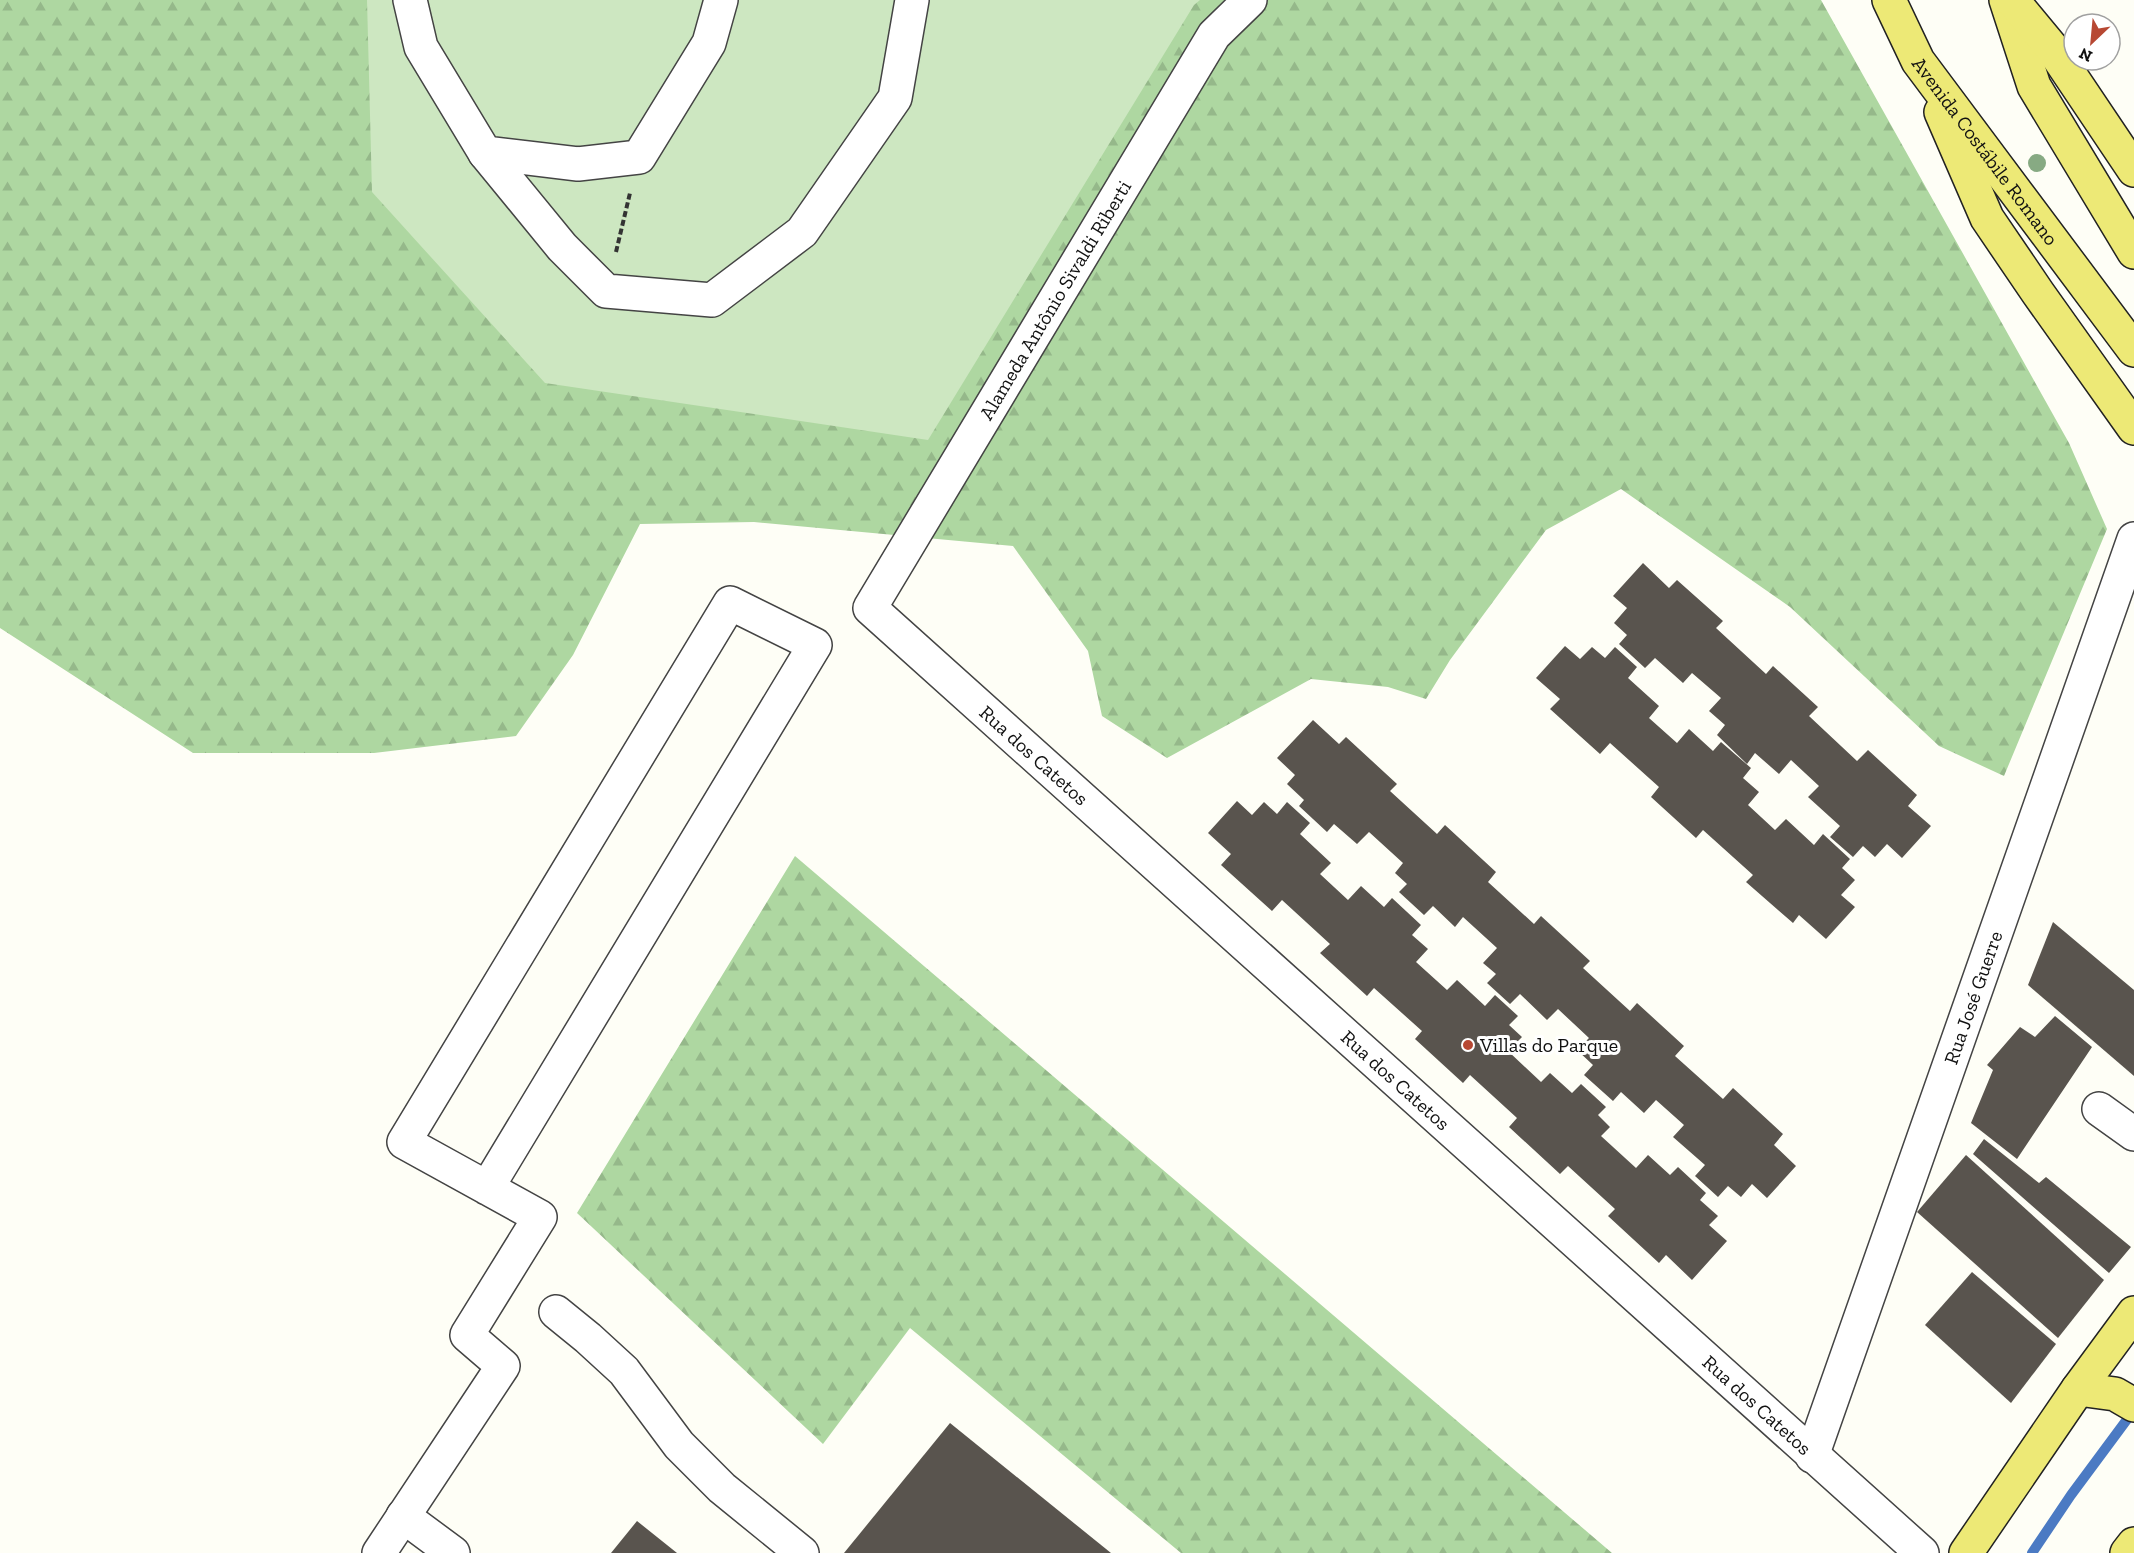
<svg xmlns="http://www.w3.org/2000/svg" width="2134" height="1553" viewBox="0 0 2134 1553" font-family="'Zilla Slab',serif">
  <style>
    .forest { fill: url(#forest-firs) }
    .park { fill: #cde7c1 }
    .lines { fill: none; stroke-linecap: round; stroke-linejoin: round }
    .stream { stroke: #4b7ac3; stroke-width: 10 }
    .building { fill: #59544e }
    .minor-casing { stroke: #444; stroke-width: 36 }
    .major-casing { stroke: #222; stroke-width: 36 }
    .path { stroke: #333; stroke-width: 4; stroke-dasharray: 6 3; stroke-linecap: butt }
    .minor { stroke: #fff; stroke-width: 33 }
    .major { stroke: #ede976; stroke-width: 33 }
    .tree { fill: #87aa83 }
    .poi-dot { fill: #b74833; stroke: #fff; stroke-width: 2 }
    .labels { text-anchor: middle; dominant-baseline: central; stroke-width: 6; stroke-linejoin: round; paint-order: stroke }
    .street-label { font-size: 20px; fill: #111; stroke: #fff }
    .poi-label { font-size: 20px; fill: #111; stroke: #fff; text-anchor: start }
  </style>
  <defs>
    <pattern id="forest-firs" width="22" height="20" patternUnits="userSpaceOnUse" patternTransform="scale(1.5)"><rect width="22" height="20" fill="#aed7a1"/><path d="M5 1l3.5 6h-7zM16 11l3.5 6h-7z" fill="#95b88a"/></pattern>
  </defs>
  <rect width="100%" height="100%" fill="#fefef6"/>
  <g class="forest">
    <path d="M0 0H1821L2069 443 2107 529 2004 776 1939 746 1790 607 1621 489 1546 530 1450 660 1426 699 1388 687 1311 679 1167 758 1102 716 1088 651 1013 546 754 522 640 524 573 655 516 736 374 753H193L0 628Z"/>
    <path d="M795 856 1612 1553H1181L910 1328 823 1444 577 1213Z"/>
  </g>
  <path class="park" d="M367 0H1200L1194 5 928 440 545 383 372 192Z"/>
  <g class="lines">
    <path class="stream" d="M2032 1553 2071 1495 2134 1410"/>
  </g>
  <g class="building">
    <path d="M1643 563 1669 588 1677 580 1723 621 1716 628 1766 674 1773 666 1818 707 1809 716 1857 761 1868 750 1917 795 1908 806 1931 826 1902 858 1887 844 1875 857 1863 846 1853 857 1830 837 1840 826 1808 797 1819 786 1791 760 1779 774 1755 753 1747 764 1717 735 1725 725 1709 711 1721 698 1692 673 1683 683 1655 658 1645 668 1619 644 1627 635 1614 623 1627 608 1613 596Z"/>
    <path d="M1565 646 1580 659 1592 647 1605 658 1615 647 1637 667 1628 678 1659 706 1649 718 1677 743 1689 729 1713 751 1721 742 1751 768 1743 778 1759 792 1748 805 1775 830 1786 819 1814 845 1823 834 1850 859 1842 868 1855 880 1841 895 1855 907 1826 939 1799 915 1793 923 1746 882 1753 875 1703 830 1696 838 1651 797 1659 787 1610 743 1600 754 1550 709 1560 699 1536 678Z"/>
    <path d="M1313 720 1339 744 1346 737 1397 784 1390 791 1437 834 1445 825 1496 872 1488 882 1534 924 1541 916 1590 961 1583 968 1630 1011 1637 1003 1684 1046 1675 1056 1723 1099 1733 1088 1783 1134 1774 1145 1796 1166 1767 1198 1752 1184 1741 1197 1728 1186 1718 1197 1695 1176 1705 1165 1673 1137 1684 1125 1656 1100 1644 1113 1621 1092 1613 1101 1584 1075 1593 1065 1577 1050 1589 1038 1558 1009 1547 1020 1520 994 1510 1004 1487 983 1496 974 1483 963 1497 948 1463 917 1455 927 1433 906 1424 915 1399 892 1407 884 1395 873 1403 863 1369 832 1357 844 1334 824 1327 832 1299 806 1304 800 1287 784 1295 775 1277 758Z"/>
    <path d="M1237 801 1252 815 1264 802 1277 814 1287 802 1310 823 1300 834 1331 863 1320 874 1348 900 1361 886 1384 907 1392 898 1421 925 1412 935 1428 949 1416 962 1447 990 1457 980 1485 1006 1495 995 1518 1016 1509 1025 1522 1037 1508 1051 1541 1082 1550 1073 1572 1093 1581 1084 1606 1107 1598 1115 1610 1127 1601 1136 1636 1168 1648 1155 1670 1175 1678 1167 1706 1193 1700 1200 1718 1216 1709 1225 1727 1241 1692 1280 1666 1255 1659 1263 1608 1216 1615 1209 1568 1166 1560 1174 1509 1127 1517 1118 1470 1075 1463 1083 1415 1039 1422 1031 1374 988 1367 996 1320 953 1330 944 1282 900 1272 911 1221 865 1231 854 1208 833Z"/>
    <path d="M2053 922 2134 990V1076L2028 985Z"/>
    <path d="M2055 1016 2092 1047 2017 1159 1971 1123 1993 1070 1987 1065 2020 1027 2035 1037Z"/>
    <path d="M1984 1139 2039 1183 2046 1177 2131 1247 2109 1273 1973 1154Z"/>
    <path d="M1966 1155 2104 1280 2058 1338 1917 1212Z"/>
    <path d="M1972 1272 2056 1344 2011 1403 1925 1325Z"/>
    <path d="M950 1423 1111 1553H844Z"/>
    <path d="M637 1521 677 1553H611Z"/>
  </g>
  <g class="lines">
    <defs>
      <g id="minor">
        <path d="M410 0 421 47 485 153 578 164 639 157 709 43 721 0"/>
        <path id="s1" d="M1250 0 1214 35 870 608 1922 1553"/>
        <path d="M485 153 562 247 606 291 712 300 802 232 895 98 912 0"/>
        <path d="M2099 1109 2134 1134"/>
        <path d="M556 1312 588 1338 624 1371 679 1445 722 1488 802 1553"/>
        <path id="s2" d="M1812 1456 2134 539"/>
        <path d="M403 1516 453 1553"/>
        <path d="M379 1553 503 1366 467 1335 540 1217 404 1142 730 603 815 645 487 1188"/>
      </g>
      <g id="major">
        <path id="s3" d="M1889 0 1918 61 2134 350"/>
        <path d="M2006 0 2034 86 2134 252"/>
        <path d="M2013 1 2052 48 2134 170"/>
        <path d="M1941 112 1987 218 2038 293 2134 428"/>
        <path d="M2078 1389 2115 1394 2134 1405"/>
        <path d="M1966 1553 2078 1389 2134 1313"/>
        <path d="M2127 1553 2134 1544"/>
      </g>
    </defs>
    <use href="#minor" class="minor-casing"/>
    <use href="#major" class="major-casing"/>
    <path class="path" d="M616 252 630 193"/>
    <use href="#minor" class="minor"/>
    <use href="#major" class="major"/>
  </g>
  <circle class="tree" cx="2037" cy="163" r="9"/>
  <circle class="poi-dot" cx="1468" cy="1045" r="6"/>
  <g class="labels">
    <g class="street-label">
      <text stroke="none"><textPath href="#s3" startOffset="180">Avenida Costábile Romano</textPath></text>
      <text transform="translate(1055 300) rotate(-59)">Alameda Antônio Sivaldi Riberti</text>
      <text stroke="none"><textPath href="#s1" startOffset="939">Rua dos Catetos</textPath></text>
      <text stroke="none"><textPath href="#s2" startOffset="486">Rua José Guerre</textPath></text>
      <text stroke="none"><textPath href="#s1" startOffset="1425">Rua dos Catetos</textPath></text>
      <text stroke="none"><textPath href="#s1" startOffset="1911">Rua dos Catetos</textPath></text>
    </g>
    <g class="poi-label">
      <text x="1480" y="1045">Villas do Parque</text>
    </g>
  </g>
  <g transform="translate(2092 42) rotate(206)"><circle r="28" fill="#ffffff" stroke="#a0a0a0" stroke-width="1.5"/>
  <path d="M0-4.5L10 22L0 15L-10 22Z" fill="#b74833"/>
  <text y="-9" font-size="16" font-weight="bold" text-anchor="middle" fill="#111111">N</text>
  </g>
</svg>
